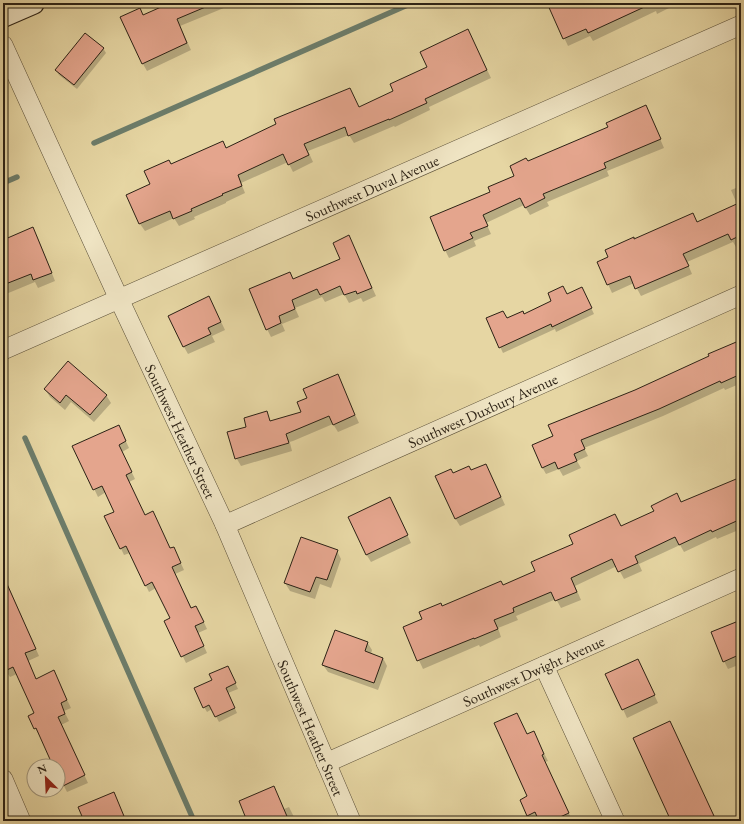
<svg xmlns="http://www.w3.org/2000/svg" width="744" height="824" viewBox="0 0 744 824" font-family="'EB Garamond',serif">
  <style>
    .shadow { fill: #0003 }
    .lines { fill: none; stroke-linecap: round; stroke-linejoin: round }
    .stream { stroke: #6c7d6b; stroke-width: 5.5 }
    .building { fill: #e4a58d; stroke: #2c2215 }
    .street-casing { stroke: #5a4f38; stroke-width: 20 }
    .secondary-casing { stroke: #2c2215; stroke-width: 24 }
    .street { stroke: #efe4c3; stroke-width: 19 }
    .secondary { stroke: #efe4c3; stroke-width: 22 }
    .labels { text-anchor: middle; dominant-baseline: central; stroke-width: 3; stroke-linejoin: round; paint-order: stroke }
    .street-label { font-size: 15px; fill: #2c2215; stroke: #efe4c3 }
  </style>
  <rect width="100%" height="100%" fill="#e6d6a3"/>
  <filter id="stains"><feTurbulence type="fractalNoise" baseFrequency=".005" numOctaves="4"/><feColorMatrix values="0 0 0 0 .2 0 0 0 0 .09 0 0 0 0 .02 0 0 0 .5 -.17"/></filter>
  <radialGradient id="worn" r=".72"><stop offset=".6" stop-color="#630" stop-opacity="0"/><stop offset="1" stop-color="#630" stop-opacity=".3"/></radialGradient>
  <g class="shadow">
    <path d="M172 3H236L180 26 191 50 147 71 143 64 144 16Z"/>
    <path d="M548 3H673L668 5 669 8 657 14 656 11 593 41 590 36 568 46Z"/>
    <path d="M472 38 491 78 429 107 430 110 395 127 394 126 354 143 349 135 308 151 313 162 293 172 288 162 241 183 245 193 226 202V203L194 217 195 219 179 226 174 218 145 231 140 224 127 195 151 184 171 165 359 108 394 92Z"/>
    <path d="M103 48 106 53 77 89 59 75 56 70Z"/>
    <path d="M646 106 664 148 607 171 609 176 547 202 549 206 530 215 524 205 486 223 491 234 474 241 476 246 449 258 445 250 491 192 515 176 528 162 609 128Z"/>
    <path d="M741 186V245L736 247 733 242 687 262 692 274 641 296 634 283 612 293 598 262 609 258 634 240 693 214 698 223 737 204 731 190Z"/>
    <path d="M37 236 55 281 38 288 35 282 6 294 3 288V241Z"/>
    <path d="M349 237 376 296 363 302 361 298 349 303 344 294 325 302 322 297 295 308 299 317 282 324 285 331 271 337 267 329 290 273 294 280 341 259Z"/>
    <path d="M584 293 594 314 556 332 555 329 503 353 487 319H507L524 315 567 295Z"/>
    <path d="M213 305 225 330 212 336 215 342 188 354 184 347Z"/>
    <path d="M741 341V392L737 385 725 390 724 388 663 416 584 448 588 456 577 461 581 468 563 476 559 469 546 474 542 467 554 436 636 391Z"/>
    <path d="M337 375 359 423 338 432 333 424 293 441 236 457V459L228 433 248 427 266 413 271 422 302 413 308 398Z"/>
    <path d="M45 389 106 395 111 403 94 422 71 402 65 410 50 397Z"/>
    <path d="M122 433 129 448 122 452 135 479 129 482 145 516 171 549 177 555 184 570 175 574 192 609 200 614 207 629 198 633 207 653 186 663 166 621 171 619 156 588 149 592 130 553 124 555 106 517 115 512 106 492 98 497 74 447Z"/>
    <path d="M290 443 292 451 241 466 237 459Z"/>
    <path d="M471 472 490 473 505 505 460 526 455 518 453 474Z"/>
    <path d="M741 479V529L717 539 716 537 684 552 680 545 639 564 642 571 624 579 617 566 575 586 581 600 561 608 556 599 516 616 518 620 498 628 501 637 480 647 479 645 423 669 404 628 423 620 442 607 503 586 537 572 621 527 655 511 677 495 682 503Z"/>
    <path d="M394 506 411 543 371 562 366 554Z"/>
    <path d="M337 551 341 559 331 588 320 584 315 599 290 591 285 583Z"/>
    <path d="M3 574 39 656 28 661 36 680 57 679 71 708 64 711 69 721 61 725 88 783 67 792 58 774V766H54L40 735H39L35 728V714L17 674 10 677 3 667Z"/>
    <path d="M741 621V664L728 669 724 661Z"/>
    <path d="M367 642 372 650 371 654 383 658 387 666 378 690 328 672 323 665Z"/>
    <path d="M642 668 658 703 627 718 607 674Z"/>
    <path d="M230 672 238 689 228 693 237 713 219 722 212 709 207 712 204 707 213 680Z"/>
    <path d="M670 722 690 763 686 765 701 789 716 821H672Z"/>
    <path d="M527 735 537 739 548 761 545 762 572 820 540 821 539 819 531 821 528 815Z"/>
    <path d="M273 787 284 809 289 807 296 821H248Z"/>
    <path d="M114 793 126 821H85Z"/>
  </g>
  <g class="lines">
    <g class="stream">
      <path d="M94 143 412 3"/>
      <path d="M3 183 17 177"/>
      <path d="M25 438 194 821"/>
    </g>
  </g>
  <g class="building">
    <path d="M170 3H215L177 19 187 43 142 64 120 17 140 8 143 15Z"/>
    <path d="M547 3H653L588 33 586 29 563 39Z"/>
    <path d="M468 29 487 70 425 99 427 103 389 120V119L348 136 345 127 304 144 309 155 288 165 283 154 238 175 242 186 222 194 223 195 191 209 192 211 173 219 170 211 139 224 126 195 150 184 144 171 169 160 171 164 223 141 226 148 276 124 274 119 350 88 359 107 393 91 390 84 427 67 420 52Z"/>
    <path d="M85 33 104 48 74 85 55 70Z"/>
    <path d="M646 105 661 139 604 163 606 168 543 194 545 198 525 208 520 198 483 215 488 226 470 233 473 238 444 251 430 217 490 192 488 187 514 176 510 166 526 158 528 161 608 127 606 123Z"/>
    <path d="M741 202V235L731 240 728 234 683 254 689 266 635 289 630 276 607 285 597 262 608 257 605 250 634 237V239L693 213 697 222Z"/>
    <path d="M33 227 52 273 33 280 31 274 3 285V240Z"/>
    <path d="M349 235 372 288 357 294 356 291 344 295 340 286 320 295 317 289 292 300 295 309 279 316 281 323 266 330 249 289 290 272 293 279 340 259 333 243Z"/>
    <path d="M563 286 567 294 582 287 592 308 552 327 551 324 499 348 486 318 503 311 507 318 523 311 524 314 551 301 548 293Z"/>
    <path d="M209 296 221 322 208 328 211 334 183 347 168 316Z"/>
    <path d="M741 340V374L721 383 720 381 659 409 581 440 585 449 574 454 577 461 558 469 555 462 542 468 532 445 553 436 548 425 635 390 709 356 708 354Z"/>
    <path d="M68 361 107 395 90 415 66 395 60 403 44 389Z"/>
    <path d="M338 374 355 415 333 425 329 416 286 434 289 443 235 459 227 432 246 427 244 418 267 411 270 421 301 412 297 402 307 398 303 389Z"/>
    <path d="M119 425 126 441 119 445 132 472 126 475 145 515 153 511 170 548 174 547 181 563 172 567 191 608 196 606 204 622 195 626 204 646 181 657 164 621 170 618 152 582 145 586 126 546 120 549 104 516 114 512 102 486 93 490 72 446Z"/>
    <path d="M486 464 501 497 455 519 435 476 451 469 453 473 469 466 471 470Z"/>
    <path d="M741 477V519L712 532 711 530 679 545 675 537 635 556 638 563 618 572 612 559 571 578 577 592 555 601 551 592 513 608 514 612 494 620 498 629 474 639V638L417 661 403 627 422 619 419 612 441 603 442 606 501 581 503 585 535 571 531 562 573 544 569 535 615 514 621 526 654 511 651 506 677 493 681 502Z"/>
    <path d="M390 497 408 535 366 555 348 517Z"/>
    <path d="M301 537 338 550 327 580 316 577 310 592 284 583Z"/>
    <path d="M3 575 36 649 25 653 36 679 54 670 67 700 61 703 65 714 58 717 85 775 63 786 58 776V766H53L36 728 34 729 28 716 34 713 13 667 3 672Z"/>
    <path d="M741 620V654L723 662 711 632Z"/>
    <path d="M335 630 368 642 365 651 383 658 374 683 322 665Z"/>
    <path d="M638 659 655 695 622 710 605 674Z"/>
    <path d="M228 666 236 683 226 688 235 708 215 717 209 705 203 708 194 688 212 680 209 674Z"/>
    <path d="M517 713 527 734 534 731 544 754 542 755 569 813 551 821H539L535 812 527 816 520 800 527 796 494 723Z"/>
    <path d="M670 721 714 816 703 821H671L633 738Z"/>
    <path d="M274 786 289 821H247L239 801Z"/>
    <path d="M114 792 126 821H84L78 807Z"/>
  </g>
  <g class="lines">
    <defs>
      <g id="street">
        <path id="s1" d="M3 45 119 299 225 525 351 821"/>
        <path id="s2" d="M3 350 741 25"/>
        <path id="s3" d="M225 525 741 295"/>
        <path d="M544 666 615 821"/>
        <path id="s4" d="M326 763 741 578"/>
        <path d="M3 779 21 821"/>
      </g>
      <path id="secondary" d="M3 16 33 3"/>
    </defs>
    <use href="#street" class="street-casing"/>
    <use href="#secondary" class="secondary-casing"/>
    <use href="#street" class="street"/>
    <use href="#secondary" class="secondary"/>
  </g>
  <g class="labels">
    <g class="street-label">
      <text stroke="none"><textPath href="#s2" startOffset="403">Southwest Duval Avenue</textPath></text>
      <text stroke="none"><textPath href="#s3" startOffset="282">Southwest Duxbury Avenue</textPath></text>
      <text stroke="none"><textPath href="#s1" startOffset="425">Southwest Heather Street</textPath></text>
      <text stroke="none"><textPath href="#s4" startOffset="227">Southwest Dwight Avenue</textPath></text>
      <text stroke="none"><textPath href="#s1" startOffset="749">Southwest Heather Street</textPath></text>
    </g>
  </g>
  <rect width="744" height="824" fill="none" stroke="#e6d6a3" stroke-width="16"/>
  <rect x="4" y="4" width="736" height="816" fill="none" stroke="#2c2215" stroke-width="2"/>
  <rect x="8" y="8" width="728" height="808" fill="none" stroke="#2c2215"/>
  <g transform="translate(46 778) rotate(336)"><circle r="19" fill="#efe4c3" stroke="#a1967d"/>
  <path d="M0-3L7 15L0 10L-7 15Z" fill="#8f2418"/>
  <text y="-6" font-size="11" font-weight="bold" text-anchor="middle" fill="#2c2215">N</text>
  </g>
  <rect width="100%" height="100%" filter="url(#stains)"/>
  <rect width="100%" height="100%" fill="url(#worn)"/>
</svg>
